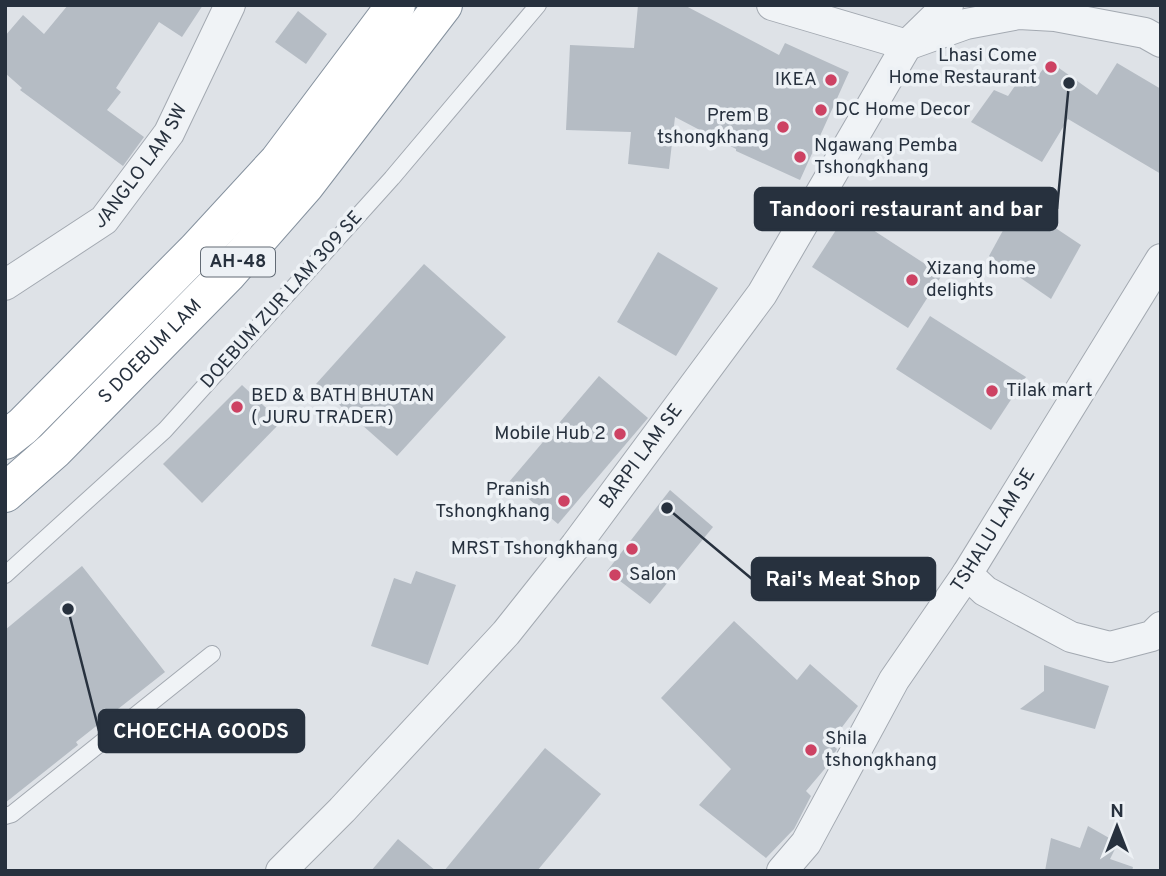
<svg xmlns="http://www.w3.org/2000/svg" width="1166" height="876" viewBox="0 0 1166 876" font-family="Overpass,sans-serif">
  <style>
    .building { fill: #b5bcc4 }
    .lines { fill: none; stroke-linecap: round; stroke-linejoin: round }
    .lane-casing { stroke: #a3a9b1; stroke-width: 18 }
    .street-casing { stroke: #a3a9b1; stroke-width: 32 }
    .highway-casing { stroke: #85919e; stroke-width: 40 }
    .lane { stroke: #f0f3f6; stroke-width: 16 }
    .street { stroke: #f0f3f6; stroke-width: 30 }
    .highway { stroke: #fff; stroke-width: 38 }
    .poi-dot { fill: #cd4263; stroke: #edf1f5; stroke-width: 2.5 }
    .labels { text-anchor: middle; dominant-baseline: central; stroke-width: 7; stroke-linejoin: round; paint-order: stroke }
    .shield { fill: #edf1f5; stroke: #626b75; stroke-width: 2 }
    .shield-label { font-size: 18px; font-weight: bold; fill: #27313e }
    .poi-label { font-size: 19px; fill: #27313e; stroke: #edf1f5; text-anchor: start }
    .street-label { font-size: 19px; fill: #27313e; stroke: #edf1f5 }
    .leader { fill: none; stroke: #27313e; stroke-width: 2.5 }
    .callout-dot { fill: #27313e; stroke: #edf1f5; stroke-width: 2.5 }
    .callout { fill: #27313e; stroke: #27313e; stroke-width: 2.5 }
    .callout-label { font-size: 21px; text-anchor: middle; font-weight: bold; fill: #fff }
  </style>
  <rect width="100%" height="100%" fill="#dee2e7"/>
  <g class="building">
    <path d="M68 5H203L182 37 159 22 116 88 121 92 107 110 144 137 123 166 20 90 22 88 5 73V36L23 15 44 34Z"/>
    <path d="M638 5H684L779 55 785 43 849 72 800 180 736 151V149L675 117 669 169 628 164 631 132 566 130 570 45 634 48Z"/>
    <path d="M298 11 327 34 306 64 275 42Z"/>
    <path d="M1049 61 1097 95 1117 63 1161 89V174L1068 119 1042 162 971 122 994 90 1008 96 1021 77 1032 84Z"/>
    <path d="M1018 203 1081 245 1051 299 989 256Z"/>
    <path d="M847 213 942 275 908 328 812 267Z"/>
    <path d="M658 252 718 288 676 356 617 322Z"/>
    <path d="M424 264 506 337 397 456 316 384Z"/>
    <path d="M930 316 1026 377 991 430 896 369Z"/>
    <path d="M599 376 648 418 558 524 509 482Z"/>
    <path d="M242 385 281 422 202 503 163 464Z"/>
    <path d="M670 490 713 527 650 604 607 571Z"/>
    <path d="M82 566 165 672 76 742 78 745 5 803V630Z"/>
    <path d="M416 571 456 585 428 665 371 646 394 578 411 584Z"/>
    <path d="M734 621 797 680 810 664 858 706 830 743 837 749 828 765 806 791 811 796 794 829 766 858 699 805 731 769 661 698Z"/>
    <path d="M1044 665 1109 686 1095 729 1020 709 1044 691Z"/>
    <path d="M545 748 601 794 537 871H444Z"/>
    <path d="M1088 826 1118 843 1110 859 1133 867 1132 871H1045L1051 838 1080 848Z"/>
    <path d="M398 839 436 871H371Z"/>
  </g>
  <g class="lines">
    <defs>
      <g id="lane">
        <path d="M5 575 165 430 392 178 538 5"/>
        <path d="M5 816 12 814 212 654"/>
      </g>
      <g id="street">
        <path d="M772 5 907 45 966 24 1019 14 1055 16 1145 33 1161 42"/>
        <path id="s1" d="M5 285 104 220 169 133 230 5"/>
        <path d="M967 574 985 591 1071 637 1110 647 1152 636 1161 627"/>
        <path id="s2" d="M281 871 342 810 506 633 576 545 762 294 907 45 948 5"/>
        <path id="s3" d="M782 871 806 843 894 680 967 574 1161 259"/>
      </g>
      <g id="highway">
        <path d="M5 440 23 426 197 250 279 161 396 5"/>
        <path id="s4" d="M5 493 54 450 227 274 305 185 443 5"/>
      </g>
    </defs>
    <use href="#lane" class="lane-casing"/>
    <use href="#street" class="street-casing"/>
    <use href="#highway" class="highway-casing"/>
    <use href="#lane" class="lane"/>
    <use href="#street" class="street"/>
    <use href="#highway" class="highway"/>
  </g>
  <g class="poi-dot">
    <circle cx="1051" cy="67" r="7"/>
    <circle cx="831" cy="80" r="7"/>
    <circle cx="821" cy="110" r="7"/>
    <circle cx="783" cy="127" r="7"/>
    <circle cx="800" cy="157" r="7"/>
    <circle cx="912" cy="280" r="7"/>
    <circle cx="992" cy="391" r="7"/>
    <circle cx="237" cy="407" r="7"/>
    <circle cx="620" cy="434" r="7"/>
    <circle cx="564" cy="501" r="7"/>
    <circle cx="632" cy="549" r="7"/>
    <circle cx="615" cy="575" r="7"/>
    <circle cx="811" cy="750" r="7"/>
  </g>
  <g class="labels">
    <rect class="shield" x="201" y="247.5" width="74" height="29" rx="5"/>
    <g class="shield-label">
      <text x="238" y="262">AH-48</text>
    </g>
    <g class="poi-label">
      <text x="1037" y="56" text-anchor="end">Lhasi Come<tspan x="1037" dy="22">Home Restaurant</tspan></text>
      <text x="817" y="80" text-anchor="end">IKEA</text>
      <text x="835" y="110">DC Home Decor</text>
      <text x="769" y="116" text-anchor="end">Prem B<tspan x="769" dy="22">tshongkhang</tspan></text>
      <text x="814" y="146">Ngawang Pemba<tspan x="814" dy="22">Tshongkhang</tspan></text>
      <text x="926" y="269">Xizang home<tspan x="926" dy="22">delights</tspan></text>
      <text x="1006" y="391">Tilak mart</text>
      <text x="251" y="396">BED &amp; BATH BHUTAN<tspan x="251" dy="22">( JURU TRADER)</tspan></text>
      <text x="606" y="434" text-anchor="end">Mobile Hub 2</text>
      <text x="550" y="490" text-anchor="end">Pranish<tspan x="550" dy="22">Tshongkhang</tspan></text>
      <text x="618" y="549" text-anchor="end">MRST Tshongkhang</text>
      <text x="629" y="575">Salon</text>
      <text x="825" y="739">Shila<tspan x="825" dy="22">tshongkhang</tspan></text>
    </g>
    <g class="street-label">
      <text stroke="none"><textPath href="#s1" startOffset="184">JANGLO LAM SW</textPath></text>
      <text transform="translate(282 300) rotate(-48)">DOEBUM ZUR LAM 309 SE</text>
      <text stroke="none"><textPath href="#s4" startOffset="203">S DOEBUM LAM</textPath></text>
      <text stroke="none"><textPath href="#s2" startOffset="550">BARPI LAM SE</textPath></text>
      <text stroke="none"><textPath href="#s3" startOffset="402">TSHALU LAM SE</textPath></text>
    </g>
  </g>
  <path class="leader" d="M1069 83L1057 209M667 508L752 579M68 609L99 731"/>
  <g class="callout-dot">
    <circle cx="1069" cy="83" r="7"/>
    <circle cx="667" cy="508" r="7"/>
    <circle cx="68" cy="609" r="7"/>
  </g>
  <g class="callout">
    <rect x="755" y="188" width="302" height="42" rx="7"/>
    <rect x="752" y="558" width="183" height="42" rx="7"/>
    <rect x="99" y="710" width="205" height="42" rx="7"/>
  </g>
  <g class="callout-label">
    <text x="906" y="216">Tandoori restaurant and bar</text>
    <text x="843" y="586">Rai's Meat Shop</text>
    <text x="201" y="738">CHOECHA GOODS</text>
  </g>
  <rect width="1166" height="876" fill="none" stroke="#27313e" stroke-width="14"/>
  <g transform="translate(1117 827)" stroke="#edf1f5" stroke-width="5" paint-order="stroke">
  <path d="M0-5L12 26L0 18L-12 26Z" fill="#27313e"/>
  <text y="-10" font-size="19" font-weight="bold" text-anchor="middle" fill="#27313e">N</text>
  </g>
</svg>
